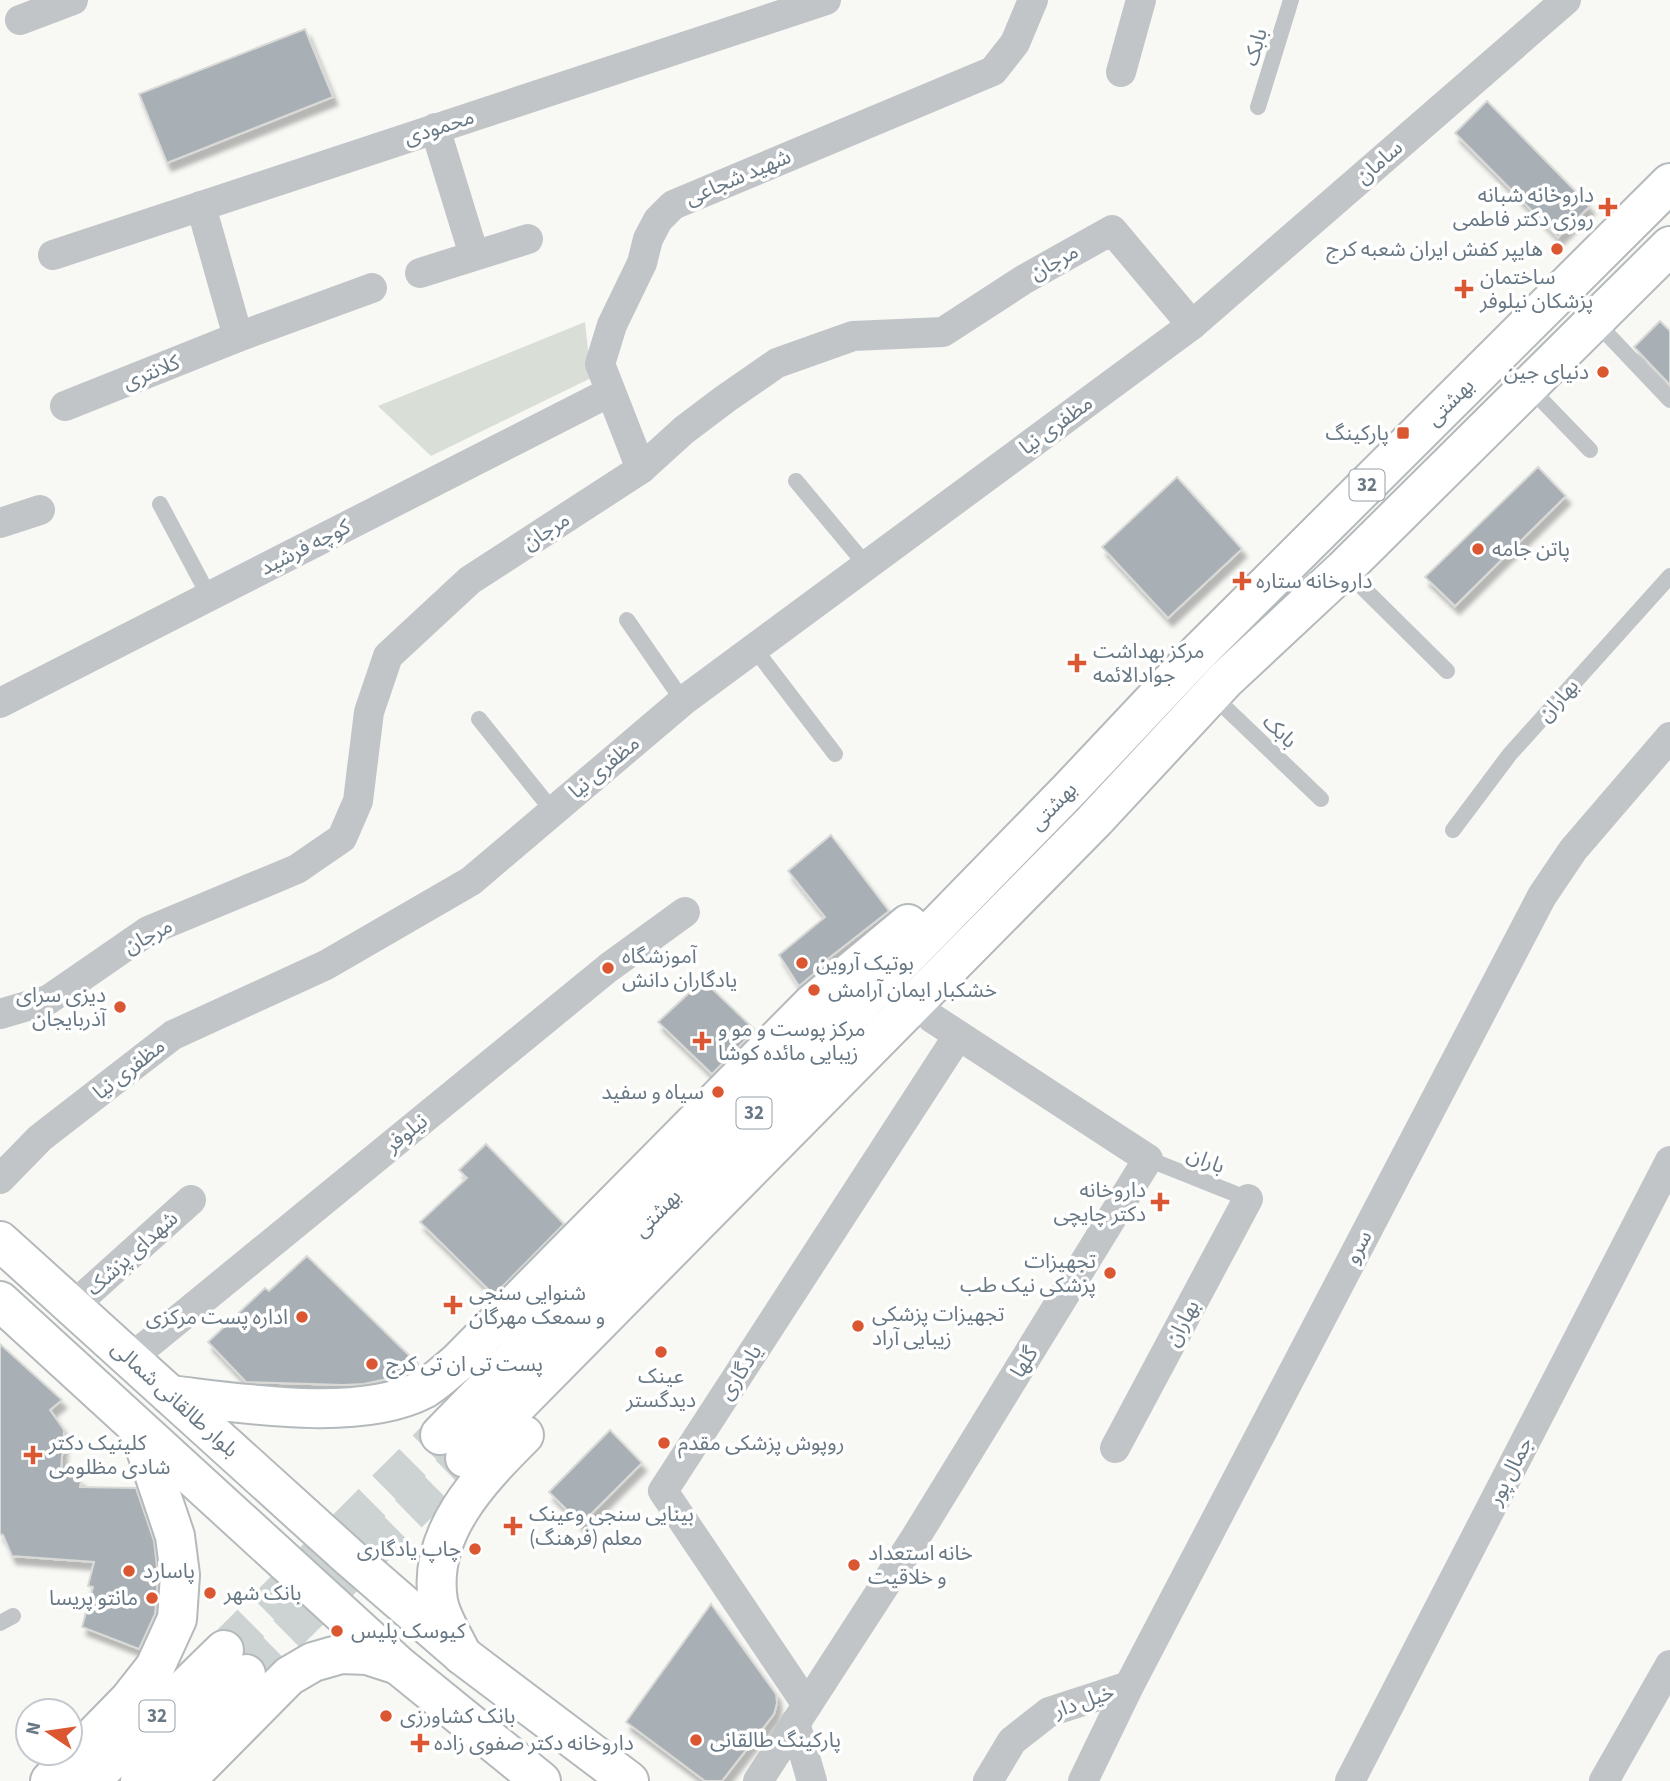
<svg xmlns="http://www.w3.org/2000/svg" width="1670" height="1781" viewBox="0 0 1670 1781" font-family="'Source Sans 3','Noto Sans Arabic',sans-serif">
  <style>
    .green { fill: #d9ded6 }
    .building { fill: #a8b0b5; stroke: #d9d9d7; stroke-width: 2; filter: url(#shadow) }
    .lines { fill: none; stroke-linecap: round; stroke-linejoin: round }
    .primary-tunnel { stroke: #cdd2d3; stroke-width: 38; stroke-dasharray: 38 19; stroke-linecap: butt }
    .primary-casing { stroke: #b4b9bc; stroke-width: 42 }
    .service { stroke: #c1c5c8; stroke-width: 16 }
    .minor { stroke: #c1c5c8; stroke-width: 30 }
    .primary { stroke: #fff; stroke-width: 38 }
    .poi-dot { fill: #da5732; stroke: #fff; stroke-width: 2.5 }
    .labels { text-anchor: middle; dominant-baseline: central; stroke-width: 7; stroke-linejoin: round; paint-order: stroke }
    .shield { fill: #fff; stroke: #95a0a9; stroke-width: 2 }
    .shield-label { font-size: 19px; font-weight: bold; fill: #687884 }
    .street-label { font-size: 21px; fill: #687884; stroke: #fff }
    .poi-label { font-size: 21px; fill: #687884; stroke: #fff; text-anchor: start }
  </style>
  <defs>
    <filter id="shadow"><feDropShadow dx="4.5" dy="8" stdDeviation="2" flood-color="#0004"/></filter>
  </defs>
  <rect width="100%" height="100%" fill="#f8f8f5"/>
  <path class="green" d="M585 322 591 378 431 456 378 406Z"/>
  <g class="building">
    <path d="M305 29 333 97 167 163 139 94Z"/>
    <path d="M1487 101 1590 206 1558 237 1455 133Z"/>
    <path d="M1660 321 1670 331V385L1634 347Z"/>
    <path d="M1538 467 1566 496 1455 606 1425 577Z"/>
    <path d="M1177 477 1242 549 1168 618 1102 547Z"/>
    <path d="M831 835 889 911 820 965 822 967 799 986 779 955 825 917 788 871Z"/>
    <path d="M703 980 755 1030 712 1074 658 1022Z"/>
    <path d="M486 1144 564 1224 494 1295 420 1222 467 1178 459 1170Z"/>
    <path d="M307 1256 420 1366 391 1378 364 1384 343 1385 246 1382 208 1342 265 1288 269 1291Z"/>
    <path d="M0 1344 62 1400 50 1410 64 1430 61 1470 70 1468 72 1475 81 1479 80 1487 136 1488 154 1541 158 1576 155 1614 139 1649 82 1627 93 1587 88 1586 94 1562 12 1556 3 1535 0 1534Z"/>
    <path d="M610 1430 642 1463 581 1524 549 1492Z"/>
    <path d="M711 1604 776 1694 777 1703 774 1714 722 1781H705L626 1722Z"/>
  </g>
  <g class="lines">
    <g class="primary-tunnel">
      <path d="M224 1650 440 1435"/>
      <path d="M246 1674 465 1458"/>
    </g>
    <defs>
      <g id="primary">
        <path d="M0 1241 349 1557 462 1655 629 1781"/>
        <path d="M0 1301 398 1665 541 1781"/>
        <path d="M170 1395C240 1403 360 1423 424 1389 436 1382 447 1371 457 1363L812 1004 908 924"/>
        <path d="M440 1435 1069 790 1199 652 1670 183"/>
        <path d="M465 1458 1094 821 1225 680 1344 569 1670 246"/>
        <path d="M462 1655C455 1639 441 1619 438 1601 427 1533 480 1479 524 1435"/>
        <path d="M50 1781 129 1700 155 1667 177 1619 180 1575 175 1536 140 1432"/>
        <path d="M90 1781 224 1650"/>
        <path d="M140 1781 246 1674"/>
        <path d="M185 1781 289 1676 313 1662 341 1654 367 1655 395 1664"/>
      </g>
    </defs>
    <use href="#primary" class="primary-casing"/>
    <g class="service">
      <path d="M1258 107 1291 0"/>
      <path d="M1594 320 1670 400"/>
      <path d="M1529 387 1590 450"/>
      <path d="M796 481 866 565"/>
      <path d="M160 504 209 596"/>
      <path d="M1344 569 1447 671"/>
      <path d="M627 620 683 701"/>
      <path d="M754 648 835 754"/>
      <path d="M1211 694 1321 799"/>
      <path d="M479 719 552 810"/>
      <path d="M1453 830 1510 754 1670 576"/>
      <path d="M1148 1159 1248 1199"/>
      <path d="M0 1623 13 1616"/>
    </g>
    <g class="minor">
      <path d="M20 20 73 0"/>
      <path d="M1121 72 1141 0"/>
      <path d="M435 128 474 255"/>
      <path d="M201 206 238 337"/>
      <path d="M53 255 826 0"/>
      <path d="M420 273 528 239"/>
      <path d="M65 406 238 337 372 288"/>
      <path d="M641 469 600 364 612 325 642 263 648 239 658 220 673 205 993 71 1015 43 1033 0"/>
      <path d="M0 523 40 510"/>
      <path d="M0 703 610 392"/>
      <path d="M0 1014 48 1000 148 931 297 869 342 838 358 801 369 712 388 656 470 580 641 469 684 430 725 399 777 363 853 336 943 332 1023 280 1112 230 1192 325"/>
      <path d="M0 1179 40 1138 173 1035 326 965 471 881 683 701 1192 325 1566 0"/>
      <path d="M72 1307 191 1200"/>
      <path d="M130 1359 608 968 685 912"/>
      <path d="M1115 1448 1248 1199"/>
      <path d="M807 1705 663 1491 958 1036"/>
      <path d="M795 1723 812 1781"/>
      <path d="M758 1781 914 1540 1148 1159 932 1018"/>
      <path d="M988 1781 1012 1741 1049 1712 1129 1686"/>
      <path d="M1083 1781 1129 1686 1542 896 1573 850 1670 737"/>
      <path d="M1350 1781 1670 1161"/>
      <path d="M1604 1781 1670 1665"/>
    </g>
    <use href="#primary" class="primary"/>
  </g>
  <g class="poi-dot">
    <path d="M1604.5 196.5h7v7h7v7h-7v7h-7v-7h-7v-7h7z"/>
    <circle cx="1557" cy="249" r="7"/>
    <path d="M1460.5 278.5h7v7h7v7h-7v7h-7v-7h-7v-7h7z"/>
    <circle cx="1603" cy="372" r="7"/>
    <rect x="1396" y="426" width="14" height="14" rx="3.5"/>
    <circle cx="1478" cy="549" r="7"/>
    <path d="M1238.5 570.5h7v7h7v7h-7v7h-7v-7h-7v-7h7z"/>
    <path d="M1073.5 652.5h7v7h7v7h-7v7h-7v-7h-7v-7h7z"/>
    <circle cx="802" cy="963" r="7"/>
    <circle cx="608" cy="968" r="7"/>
    <circle cx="814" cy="990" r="7"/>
    <circle cx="120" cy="1007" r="7"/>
    <path d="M698.5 1030.5h7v7h7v7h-7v7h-7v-7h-7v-7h7z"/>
    <circle cx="718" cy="1092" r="7"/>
    <path d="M1156.5 1191.5h7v7h7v7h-7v7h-7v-7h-7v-7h7z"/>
    <circle cx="1110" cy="1273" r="7"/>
    <path d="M449.5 1294.5h7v7h7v7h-7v7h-7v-7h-7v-7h7z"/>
    <circle cx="302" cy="1317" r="7"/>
    <circle cx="858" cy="1326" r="7"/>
    <circle cx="661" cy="1352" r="7"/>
    <circle cx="372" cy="1364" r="7"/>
    <circle cx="664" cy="1443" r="7"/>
    <path d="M29.5 1444.5h7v7h7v7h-7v7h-7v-7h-7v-7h7z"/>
    <path d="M509.5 1515.5h7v7h7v7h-7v7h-7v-7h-7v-7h7z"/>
    <circle cx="475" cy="1549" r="7"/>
    <circle cx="854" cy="1565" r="7"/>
    <circle cx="129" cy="1571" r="7"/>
    <circle cx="210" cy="1593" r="7"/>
    <circle cx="152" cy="1598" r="7"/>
    <circle cx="337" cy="1631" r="7"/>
    <circle cx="386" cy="1716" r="7"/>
    <circle cx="696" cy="1740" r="7"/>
    <path d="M416.5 1732.5h7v7h7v7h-7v7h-7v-7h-7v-7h7z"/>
  </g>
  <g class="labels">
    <g class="shield">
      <rect x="1349.5" y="469.5" width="35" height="31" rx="5"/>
      <rect x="736.5" y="1097.5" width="35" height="31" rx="5"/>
      <rect x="139.5" y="1700.5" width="35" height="31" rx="5"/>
    </g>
    <g class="shield-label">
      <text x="1367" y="485">32</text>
      <text x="754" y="1113">32</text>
      <text x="157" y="1716">32</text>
    </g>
    <g class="street-label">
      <text transform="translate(1255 47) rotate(-73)">بابک</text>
      <text transform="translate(439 127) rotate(-18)">محمودی</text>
      <text transform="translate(1379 162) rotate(-41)">سامان</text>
      <text transform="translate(738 177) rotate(-23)">شهید شجاعی</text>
      <text transform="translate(1054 262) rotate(-29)">مرجان</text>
      <text transform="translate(151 372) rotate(-22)">کلانتری</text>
      <text transform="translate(1450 402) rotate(-45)">بهشتى</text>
      <text transform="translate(1056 425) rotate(-36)">مظفری نیا</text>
      <text transform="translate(546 531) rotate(-33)">مرجان</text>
      <text transform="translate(305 547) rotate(-27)">كوچه فرشيد</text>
      <text transform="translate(1558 700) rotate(-48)">بهاران</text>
      <text transform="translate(1280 731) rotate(44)">بابک</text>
      <text transform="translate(604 767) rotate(-40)">مظفری نیا</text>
      <text transform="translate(1053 806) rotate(-46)">بهشتى</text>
      <text transform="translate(148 936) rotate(-28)">مرجان</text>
      <text transform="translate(129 1069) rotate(-38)">مظفری نیا</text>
      <text transform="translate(406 1133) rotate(-39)">نیلوفر</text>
      <text transform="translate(1206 1160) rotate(22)">باران</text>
      <text transform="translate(657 1213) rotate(-46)">بهشتى</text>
      <text transform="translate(1358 1247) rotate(-62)">سرو</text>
      <text transform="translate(132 1253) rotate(-42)">شهدای پزشک</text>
      <text transform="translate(1182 1323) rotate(-62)">بهاران</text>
      <text transform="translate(1024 1362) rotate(-58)">گلها</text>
      <text transform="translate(740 1372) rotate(-57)">یادگاری</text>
      <text transform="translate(175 1399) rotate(42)">بلوار طالقانی شمالی</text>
      <text transform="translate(1510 1471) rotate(-63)">جمال پور</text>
      <text transform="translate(1084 1701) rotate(-19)">خیل دار</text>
    </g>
    <g class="poi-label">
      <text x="1594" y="195" text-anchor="end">داروخانه شبانه<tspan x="1594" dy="24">روزی دکتر فاطمی</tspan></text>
      <text x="1543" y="249" text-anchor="end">هایپر کفش ایران شعبه کرج</text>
      <text x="1480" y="277">ساختمان<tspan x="1480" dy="24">پزشکان نیلوفر</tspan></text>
      <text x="1589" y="372" text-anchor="end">دنیای جین</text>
      <text x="1389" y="433" text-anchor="end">پارکینگ</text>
      <text x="1492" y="549">پاتن جامه</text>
      <text x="1256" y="581">داروخانه ستاره</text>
      <text x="1093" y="651">مرکز بهداشت<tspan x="1093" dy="24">جوادالائمه</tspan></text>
      <text x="622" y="956">آموزشگاه<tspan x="622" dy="24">یادگاران دانش</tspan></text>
      <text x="816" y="963">بوتیک آروین</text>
      <text x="828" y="990">خشکبار ایمان آرامش</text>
      <text x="106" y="995" text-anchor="end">دیزی سرای<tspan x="106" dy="24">آذربایجان</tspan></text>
      <text x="718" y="1029">مرکز پوست و مو و<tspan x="718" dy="24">زیبایی مائده کوشا</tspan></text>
      <text x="704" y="1092" text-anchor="end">سیاه و سفید</text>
      <text x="1146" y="1190" text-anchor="end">داروخانه<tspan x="1146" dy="24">دکتر چایچی</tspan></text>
      <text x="1096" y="1261" text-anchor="end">تجهیزات<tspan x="1096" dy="24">پزشکی نیک‌ طب</tspan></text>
      <text x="469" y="1293">شنوایی سنجی<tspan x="469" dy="24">و سمعک مهرگان</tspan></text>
      <text x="872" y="1314">تجهیزات پزشکی<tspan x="872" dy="24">زیبایی آراد</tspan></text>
      <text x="288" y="1317" text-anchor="end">اداره پست مرکزی</text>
      <text x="386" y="1364">پست تی ان تی کرج</text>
      <text x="661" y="1376" text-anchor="middle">عینک<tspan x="661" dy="24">دیدگستر</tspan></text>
      <text x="49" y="1443">کلینیک دکتر<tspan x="49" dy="24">شادی مظلومی</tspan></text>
      <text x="678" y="1443">روپوش پزشکی مقدم</text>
      <text x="529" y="1514">بینایی سنجی وعینک<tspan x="529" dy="24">معلم (فرهنگ)</tspan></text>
      <text x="461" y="1549" text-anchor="end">چاپ یادگاری</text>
      <text x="868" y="1553">خانه استعداد<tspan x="868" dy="24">و خلاقیت</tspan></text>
      <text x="143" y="1571">پاسارد</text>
      <text x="224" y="1593">بانک شهر</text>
      <text x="138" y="1598" text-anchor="end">مانتو پریسا</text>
      <text x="351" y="1631">کیوسک پلیس</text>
      <text x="400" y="1716">بانک کشاورزی</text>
      <text x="710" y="1740">پارکینگ طالقانی</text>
      <text x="434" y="1743">داروخانه دکتر صفوی زاده</text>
    </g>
  </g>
  <g transform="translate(49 1732) rotate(283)"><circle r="33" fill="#ffffff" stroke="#c3c9ce" stroke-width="2"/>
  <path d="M0-5L12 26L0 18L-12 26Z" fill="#da5732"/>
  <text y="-10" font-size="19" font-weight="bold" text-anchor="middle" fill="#687884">N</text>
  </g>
</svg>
